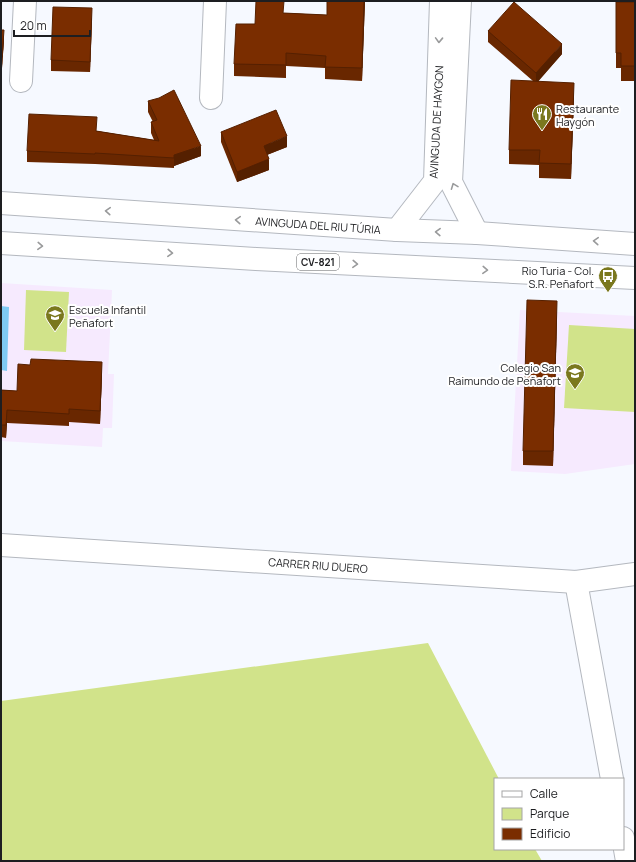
<svg xmlns="http://www.w3.org/2000/svg" width="636" height="862" viewBox="0 0 636 862" font-family="Manrope,sans-serif">
  <style>
    .education { fill: #f6eafe }
    .green { fill: #d1e38a }
    .water { fill: #7fcaf3 }
    .lines { fill: none; stroke-linecap: round; stroke-linejoin: round }
    .minor-casing { stroke: #b4b8bf; stroke-width: 24 }
    .major-casing { stroke: #b4b8bf; stroke-width: 24 }
    .minor { stroke: #fff; stroke-width: 22 }
    .major { stroke: #fff; stroke-width: 22 }
    .wall { fill: #692700 }
    .shaded-wall { fill: #552000 }
    .building { fill: #7a2d00; stroke: #552000 }
    .oneway { stroke: #999a9b }
    .labels { text-anchor: middle; dominant-baseline: central; stroke-width: 4; stroke-linejoin: round; paint-order: stroke }
    .shield { fill: #fff; stroke: #616264; stroke-width: 1 }
    .shield-label { font-size: 10px; font-weight: bold; fill: #1d1e21 }
    .poi-label { font-size: 11px; fill: #1d1e21; stroke: #fff; text-anchor: start }
    .street-label { font-size: 11px; fill: #1d1e21; stroke: #fff }
  </style>
  <rect width="100%" height="100%" fill="#f6f9ff"/>
  <g class="education">
    <path d="M1 283 112 290 108 374H114L112 428H103L102 447 1 441Z"/>
    <path d="M520 310 635 316V464L565 474 511 471Z"/>
  </g>
  <g class="green">
    <path d="M26 290 69 292 66 352 24 350Z"/>
    <path d="M569 325 635 329V412L564 408Z"/>
    <path d="M428 643 499 779H495V849H535L542 861H1V701Z"/>
  </g>
  <path class="water" d="M1 306 9 307 7 371 1 370Z"/>
  <g class="lines">
    <defs>
      <g id="minor">
        <path d="M460 1 451 182 477 233"/>
        <path d="M21 81 25 1"/>
        <path d="M211 98 215 1"/>
        <path d="M397 230 435 181 441 1"/>
        <path d="M1 545 576 582 635 574"/>
        <path d="M576 582 612 779"/>
        <path d="M623 838 627 861"/>
      </g>
      <g id="major">
        <path d="M1 203 397 230 477 233 635 244"/>
        <path d="M1 243 256 259 635 278"/>
      </g>
    </defs>
    <use href="#minor" class="minor-casing"/>
    <use href="#major" class="major-casing"/>
    <use href="#minor" class="minor"/>
    <use href="#major" class="major"/>
  </g>
  <g class="wall">
    <path d="M327 1H365L362 81 325 79V68L286 66V78L234 76V64L255 24 284 13 327 15Z"/>
    <path d="M616 2H635V81H621V68H616Z"/>
    <path d="M92 18 90 72 51 71V60Z"/>
    <path d="M1 30 4 40 2 68H1Z"/>
    <path d="M488 31 562 54 538 81 574 98 571 179 539 178V165L509 164V150L533 81 488 42Z"/>
    <path d="M148 101 201 156 174 166V168L95 164 27 162V151L97 131 154 140 151 133V122H153L148 112Z"/>
    <path d="M221 132 287 147 267 155 269 170 237 182 221 142Z"/>
    <path d="M557 316 553 466 523 465V451Z"/>
    <path d="M102 375 100 424 69 422V426L7 423 6 438 1 437V390L17 391Z"/>
  </g>
  <g class="shaded-wall">
    <path d="M364 1H365L362 81V68Z"/>
    <path d="M92 8V18L90 72V62Z"/>
    <path d="M4 30V40L2 68V57Z"/>
    <path d="M562 44V54L536 84V73Z"/>
    <path d="M574 83V98L571 179V164Z"/>
    <path d="M287 136V147L264 156V146Z"/>
    <path d="M201 146V156L174 166V168V155Z"/>
    <path d="M269 159V170L237 182V172Z"/>
    <path d="M557 301V316L553 466V451Z"/>
    <path d="M102 362V375L100 424V411Z"/>
    <path d="M7 410V423L6 438V425Z"/>
  </g>
  <g class="building">
    <path d="M256 1H284L283 13 327 15V1H364L362 68 325 67 326 56 286 53V65L234 64 236 24H255Z"/>
    <path d="M514 2 562 44 536 73 488 31Z"/>
    <path d="M616 2H635V66H621V53H616Z"/>
    <path d="M53 7 92 8 90 62 51 60Z"/>
    <path d="M1 30H4L2 57H1Z"/>
    <path d="M511 80 574 83 571 164 539 163 540 150H509Z"/>
    <path d="M174 90 201 146 174 155V158L95 153V154L27 151 29 114 97 117 96 131 159 141 151 122 157 120 148 101 159 98Z"/>
    <path d="M276 110 287 136 264 146 269 159 237 172 221 132Z"/>
    <path d="M527 300 557 301 553 451H523Z"/>
    <path d="M31 359 102 362 100 411 69 409V414L7 410 6 425H1V390L17 391 18 364 30 365Z"/>
  </g>
  <defs><path id="oneway-chevron" d="M-2-3.5L2.5 0L-2 3.5" fill="none" stroke-width="1.6" stroke-linecap="round" stroke-linejoin="round"/></defs>
  <g class="oneway">
    <use href="#oneway-chevron" transform="translate(439 40) rotate(92)"/>
    <use href="#oneway-chevron" transform="translate(454 186) rotate(-111)"/>
    <use href="#oneway-chevron" transform="translate(108 211) rotate(-176)"/>
    <use href="#oneway-chevron" transform="translate(238 220) rotate(-176)"/>
    <use href="#oneway-chevron" transform="translate(438 232) rotate(-178)"/>
    <use href="#oneway-chevron" transform="translate(596 241) rotate(-176)"/>
    <use href="#oneway-chevron" transform="translate(40 246) rotate(3)"/>
    <use href="#oneway-chevron" transform="translate(170 253) rotate(3)"/>
    <use href="#oneway-chevron" transform="translate(355 264) rotate(3)"/>
    <use href="#oneway-chevron" transform="translate(485 270) rotate(3)"/>
  </g>
  <defs>
    <symbol id="restaurant-pin" viewBox="-11 -11 22 30"><path d="M0 17L-7.5 6A9.5 9.5 0 1 1 7.5 6Z" fill="#7a781e" stroke="#fff"/><path d="M-5-6h1v4h1v-4h1v4h1v-4h1v5L-1.5 .5V6h-2V.5L-5-1ZM5-6V6H3V1.5H1.5Q1.5-4 5-6Z" fill="#fff"/></symbol>
    <symbol id="bus-pin" viewBox="-11 -11 22 30"><path d="M0 17L-7.5 6A9.5 9.5 0 1 1 7.5 6Z" fill="#7a781e" stroke="#fff"/><path d="M-5-6H5V4H4V6H2V4H-2V6H-4V4H-5ZM-3.5-4V0h7V-4ZM-3.5 1.2v1.5H-2V1.2ZM2 1.2v1.5H3.5V1.2Z" fill="#fff"/></symbol>
    <symbol id="school-pin" viewBox="-11 -11 22 30"><path d="M0 17L-7.5 6A9.5 9.5 0 1 1 7.5 6Z" fill="#7a781e" stroke="#fff"/><path d="M0-5L7-2L0 1L-7-2ZM-4 1L0 2.5L4 1V4Q0 6-4 4Z" fill="#fff"/></symbol>
  </defs>
  <g fill-rule="evenodd">
    <use href="#restaurant-pin" x="531" y="103" width="22" height="30"/>
    <use href="#bus-pin" x="597" y="265" width="22" height="30"/>
    <use href="#school-pin" x="44" y="304" width="22" height="30"/>
    <use href="#school-pin" x="564" y="362" width="22" height="30"/>
  </g>
  <g class="labels">
    <rect class="shield" x="297" y="254" width="42" height="16" rx="3"/>
    <g class="shield-label">
      <text x="318" y="262">CV-821</text>
    </g>
    <g class="poi-label">
      <text x="556" y="108">Restaurante<tspan x="556" dy="13">Haygón</tspan></text>
      <text x="594" y="270" text-anchor="end">Rio Turia - Col.<tspan x="594" dy="13">S.R. Peñafort</tspan></text>
      <text x="69" y="309">Escuela Infantil<tspan x="69" dy="13">Peñafort</tspan></text>
      <text x="561" y="367" text-anchor="end">Colegio San<tspan x="561" dy="13">Raimundo de Peñafort</tspan></text>
    </g>
    <g class="street-label">
      <text transform="translate(436 122) rotate(-87)">AVINGUDA DE HAYGON</text>
      <text transform="translate(318 225) rotate(4)">AVINGUDA DEL RIU TÚRIA</text>
      <text transform="translate(318 565) rotate(4)">CARRER RIU DUERO</text>
    </g>
  </g>
  <rect width="636" height="862" fill="none" stroke="#1d1e21" stroke-width="4"/>
  <rect x="494" y="778" width="130" height="72" fill="#ffffff" stroke="#a5a5a6"/>
  <rect x="502" y="791" width="20" height="6" fill="#ffffff" stroke="#a5a5a6"/>
  <text x="530" y="798" font-size="12" fill="#1d1e21">Calle</text>
  <rect x="502" y="808" width="20" height="12" fill="#d1e38a" stroke="#a5a5a6"/>
  <text x="530" y="818" font-size="12" fill="#1d1e21">Parque</text>
  <rect x="502" y="828" width="20" height="12" fill="#7a2d00" stroke="#a5a5a6"/>
  <text x="530" y="838" font-size="12" fill="#1d1e21">Edificio</text>
  <path d="M14 30v6h76v-6" fill="none" stroke="#1d1e21" stroke-width="2"/>
  <text x="20" y="30" font-size="12" fill="#1d1e21" stroke="#ffffff" stroke-width="3" paint-order="stroke">20 m</text>
</svg>
